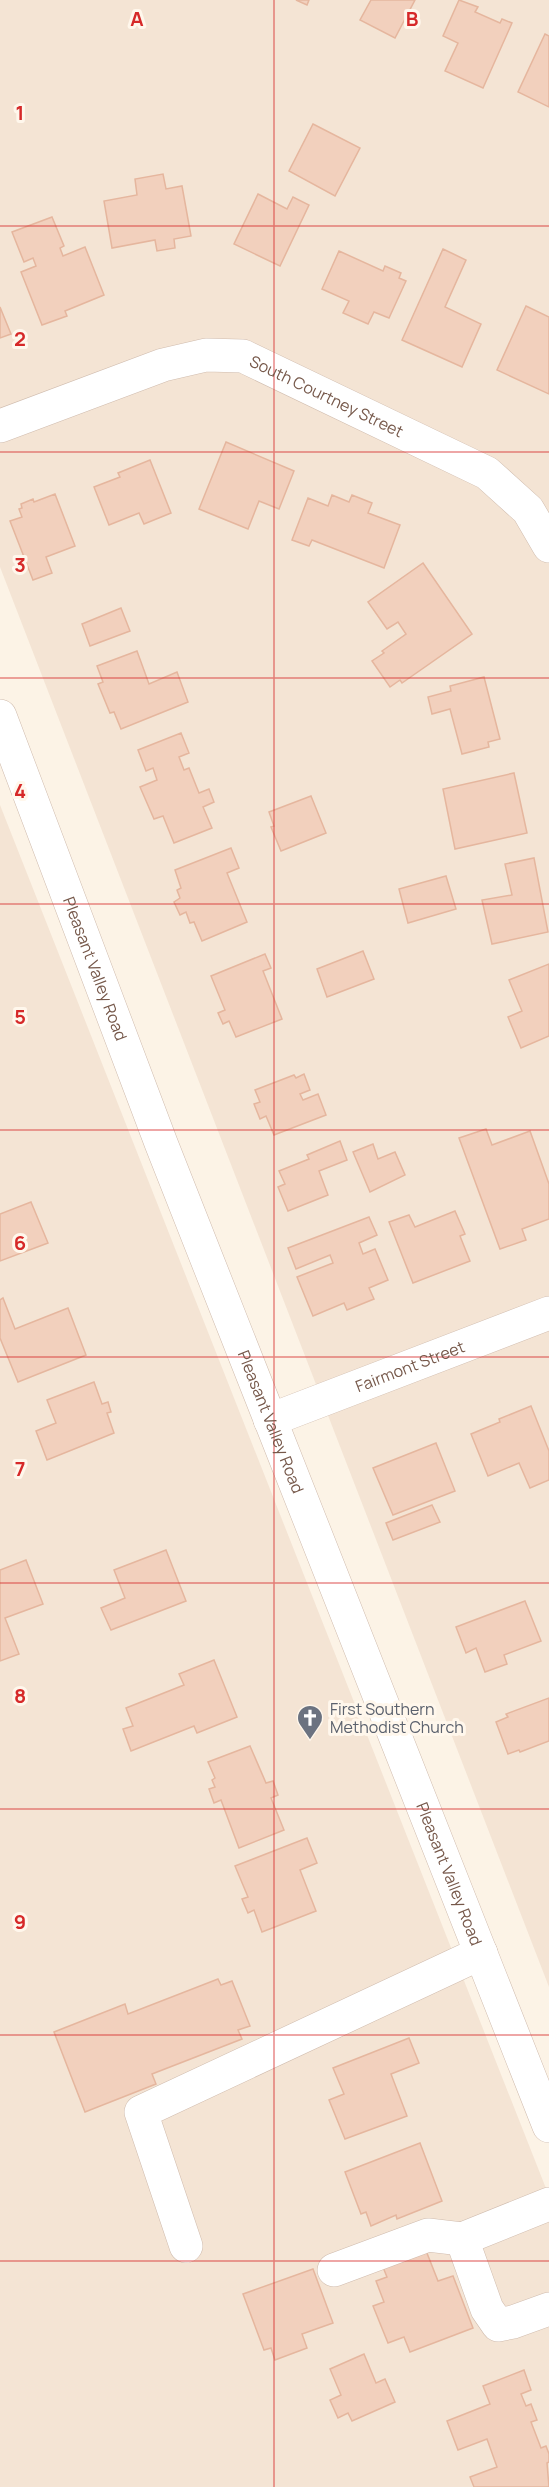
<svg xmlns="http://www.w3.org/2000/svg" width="549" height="2487" viewBox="0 0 549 2487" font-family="Manrope,sans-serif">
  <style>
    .residential { fill: #f4e4d4 }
    .building { fill: #f2d0bd; stroke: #e5b69e; stroke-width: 1.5 }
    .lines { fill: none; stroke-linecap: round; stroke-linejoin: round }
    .minor-casing { stroke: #d0bcae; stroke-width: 34 }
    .minor { stroke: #fff; stroke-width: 33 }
    .grid { fill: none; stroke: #d62828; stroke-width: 1.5; stroke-opacity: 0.55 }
    .labels { text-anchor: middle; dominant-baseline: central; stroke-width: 6; stroke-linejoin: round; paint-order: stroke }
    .street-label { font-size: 16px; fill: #76584a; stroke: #fff7ec }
    .worship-label { font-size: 16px; fill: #5b616d; stroke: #fff7ec; text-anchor: start }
    .grid-label { font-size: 20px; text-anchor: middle; font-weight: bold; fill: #d62828; stroke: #fff7ec; stroke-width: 6; stroke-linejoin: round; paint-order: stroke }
  </style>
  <rect width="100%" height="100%" fill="#fcf3e6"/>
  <g class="residential">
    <path d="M0 0H549V1987L0 567Z"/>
    <path d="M0 805 549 2196V2487H0Z"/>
  </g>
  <g class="building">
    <path d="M296 0H309L307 5Z"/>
    <path d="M371 0H415L395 38 360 20Z"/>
    <path d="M459 0 478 7 475 12 500 23 502 19 512 23 483 88 445 71 458 43 443 36Z"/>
    <path d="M545 34 549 36V107L518 92Z"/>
    <path d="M313 124 360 148 335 196 289 171Z"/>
    <path d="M163 174 166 189 182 186 191 236 174 239 175 248 157 251 155 240 112 248 104 201 137 195 135 179Z"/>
    <path d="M258 194 287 209 293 197 309 205 280 266 234 244Z"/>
    <path d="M52 217 64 246 60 248 63 256 85 247 104 295 65 311 67 316 42 325 21 272 36 266 33 258 24 262 12 232Z"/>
    <path d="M443 249 466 260 445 307 481 324 462 367 402 340Z"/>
    <path d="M339 251 383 271 385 266 401 273 399 278 406 281 389 318 374 312 368 324 343 313 349 301 322 289Z"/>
    <path d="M526 306 549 317V394L497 370Z"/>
    <path d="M0 307 11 334 0 338Z"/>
    <path d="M226 442 294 471 279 509 259 501 248 529 199 509Z"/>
    <path d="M150 460 171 513 144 524 139 513 109 525 94 487 120 477 118 473Z"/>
    <path d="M55 494 75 546 46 557 52 573 33 580 10 521 22 517 19 509 22 508 21 504 33 499 34 502Z"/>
    <path d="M332 495 349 502 352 495 372 503 368 513 400 525 384 568 312 540 309 546 292 540 308 498 328 506Z"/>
    <path d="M423 563 472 634 402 683 400 680 390 687 372 661 384 653 382 651 406 634 398 622 387 629 368 602Z"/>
    <path d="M121 608 130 631 90 646 82 624Z"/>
    <path d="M137 651 149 684 177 672 188 702 121 729 114 712 110 713 98 684 103 682 97 666Z"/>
    <path d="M484 677 500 739 488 742 489 747 462 754 450 709 432 714 428 697 451 691 450 686Z"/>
    <path d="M181 733 189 753 179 757 184 770 189 768 199 793 209 789 214 802 203 807 212 828 174 843 163 816 154 819 140 787 157 780 153 768 146 771 138 750Z"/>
    <path d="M514 773 527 833 455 849 443 789Z"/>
    <path d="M311 796 326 833 281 851 271 827 274 826 269 812Z"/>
    <path d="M231 848 239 868 227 873 247 922 202 941 194 922 190 923 186 912 180 915 174 902 180 898 177 890 181 888 175 870Z"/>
    <path d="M534 858 548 932 492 944 482 900 512 895 505 864Z"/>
    <path d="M446 876 456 909 408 923 399 889Z"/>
    <path d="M363 951 374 979 327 997 317 969Z"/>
    <path d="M265 954 271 968 263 971 282 1019 236 1037 229 1021 223 1024 218 1013 225 1010 211 976Z"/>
    <path d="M549 964V1036L521 1048 508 1017 522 1011 509 980Z"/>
    <path d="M304 1074 310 1090 300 1094 303 1100 318 1094 326 1115 274 1135 266 1116 260 1119 254 1104 260 1102 255 1090 294 1075 296 1078Z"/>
    <path d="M486 1129 492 1145 530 1131 549 1184V1219L522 1229 526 1240 500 1249 459 1138Z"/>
    <path d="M340 1141 347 1160 319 1171 328 1195 288 1211 278 1187 285 1184 279 1171 309 1159 307 1155Z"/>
    <path d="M373 1144 378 1159 395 1152 405 1175 370 1192 353 1152Z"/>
    <path d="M31 1202 48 1243 0 1261V1214Z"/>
    <path d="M455 1211 465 1234 460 1236 470 1261 413 1283 389 1222 409 1215 415 1227Z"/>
    <path d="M369 1217 377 1235 359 1243 363 1254 375 1249 388 1280 369 1288 374 1299 347 1310 344 1303 313 1316 297 1277 333 1263 330 1255 296 1269 288 1248Z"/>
    <path d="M3 1298 15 1329 68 1308 86 1355 18 1382 0 1338V1300Z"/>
    <path d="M94 1382 102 1404 108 1402 111 1412 107 1413 114 1433 47 1460 36 1431 56 1423 47 1400Z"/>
    <path d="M531 1406 549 1451V1480L530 1488 519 1463 488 1476 471 1434 500 1422 499 1419Z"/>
    <path d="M436 1443 455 1491 393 1515 373 1468Z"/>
    <path d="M432 1505 440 1522 393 1540 386 1523Z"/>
    <path d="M166 1550 186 1601 111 1630 101 1608 125 1598 114 1570Z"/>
    <path d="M26 1560 43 1604 5 1618 19 1654 0 1661V1570Z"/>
    <path d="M525 1601 541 1641 504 1655 507 1664 485 1672 476 1648 466 1653 456 1627Z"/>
    <path d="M214 1660 237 1717 197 1733 194 1726 131 1751 123 1729 133 1726 126 1708 184 1685 179 1674Z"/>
    <path d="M549 1698V1741L520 1752 519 1750 508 1754 496 1722 508 1717 506 1714Z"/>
    <path d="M250 1746 266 1783 273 1781 278 1795 271 1798 284 1830 239 1848 221 1800 214 1803 209 1789 215 1787 212 1780 215 1778 208 1762Z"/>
    <path d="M307 1838 317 1863 300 1870 316 1911 262 1932 254 1910 248 1913 242 1899 248 1897 235 1866Z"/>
    <path d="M218 1979 221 1985 232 1981 250 2026 238 2030 242 2039 152 2074 156 2084 85 2112 54 2032 125 2004 128 2014Z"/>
    <path d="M409 2038 419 2063 391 2074 407 2116 345 2139 329 2100 344 2094 333 2068Z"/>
    <path d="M420 2143 442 2201 397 2219 396 2215 371 2226 366 2212 361 2214 345 2172Z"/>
    <path d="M423 2243 438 2281 453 2276 473 2328 410 2352 404 2337 388 2343 373 2306 384 2302 376 2281 387 2277 380 2260Z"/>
    <path d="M313 2269 333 2323 302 2334 307 2348 275 2360 271 2348 264 2350 243 2294Z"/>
    <path d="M364 2354 376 2383 385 2379 395 2402 352 2421 348 2413 338 2418 330 2400 341 2395 330 2369Z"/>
    <path d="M524 2370 531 2390 521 2394 526 2406 531 2404 537 2420 531 2422 541 2448 546 2446 549 2454V2462L547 2463 549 2487H474L470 2477 497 2467 487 2439 458 2450 447 2421 490 2404 483 2386Z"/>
  </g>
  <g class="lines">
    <defs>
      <g id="minor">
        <path id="s1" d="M0 426 163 365 206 355 243 356 487 473 528 510 549 546"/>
        <path id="s2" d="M0 716 161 1143 549 2126"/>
        <path id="s3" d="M270 1420 549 1313"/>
        <path d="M549 2204 462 2239 487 2309 498 2325 513 2322 549 2309"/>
        <path d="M186 2246 141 2112 481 1953"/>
        <path d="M334 2270 428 2235 462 2239"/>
      </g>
    </defs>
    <use href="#minor" class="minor-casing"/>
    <use href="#minor" class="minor"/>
  </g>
  <path class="grid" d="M274 0V2487M0 226H549M0 452H549M0 678H549M0 904H549M0 1130H549M0 1357H549M0 1583H549M0 1809H549M0 2035H549M0 2261H549"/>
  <defs>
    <symbol id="church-pin" viewBox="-11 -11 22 30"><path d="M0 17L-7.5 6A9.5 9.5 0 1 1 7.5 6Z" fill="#6b7280" stroke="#fff7ec"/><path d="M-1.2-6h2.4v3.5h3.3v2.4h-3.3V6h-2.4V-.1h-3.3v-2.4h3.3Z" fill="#fff"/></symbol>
  </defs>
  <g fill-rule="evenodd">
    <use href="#church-pin" x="295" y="1703" width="30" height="40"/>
  </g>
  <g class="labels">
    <g class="street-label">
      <text stroke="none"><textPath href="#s1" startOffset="348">South Courtney Street</textPath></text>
      <text stroke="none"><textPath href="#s2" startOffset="270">Pleasant Valley Road</textPath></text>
      <text stroke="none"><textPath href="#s3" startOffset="150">Fairmont Street</textPath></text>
      <text stroke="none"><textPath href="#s2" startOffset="756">Pleasant Valley Road</textPath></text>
      <text stroke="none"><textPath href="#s2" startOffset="1242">Pleasant Valley Road</textPath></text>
    </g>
    <g class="worship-label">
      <text x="330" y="1709">First Southern<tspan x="330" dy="18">Methodist Church</tspan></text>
    </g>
  </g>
  <g class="grid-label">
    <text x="137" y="26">A</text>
    <text x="412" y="26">B</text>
    <text x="20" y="120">1</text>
    <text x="20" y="346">2</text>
    <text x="20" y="572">3</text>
    <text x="20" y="798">4</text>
    <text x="20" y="1024">5</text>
    <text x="20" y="1250">6</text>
    <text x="20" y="1476">7</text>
    <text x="20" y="1703">8</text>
    <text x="20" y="1929">9</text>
  </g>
</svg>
